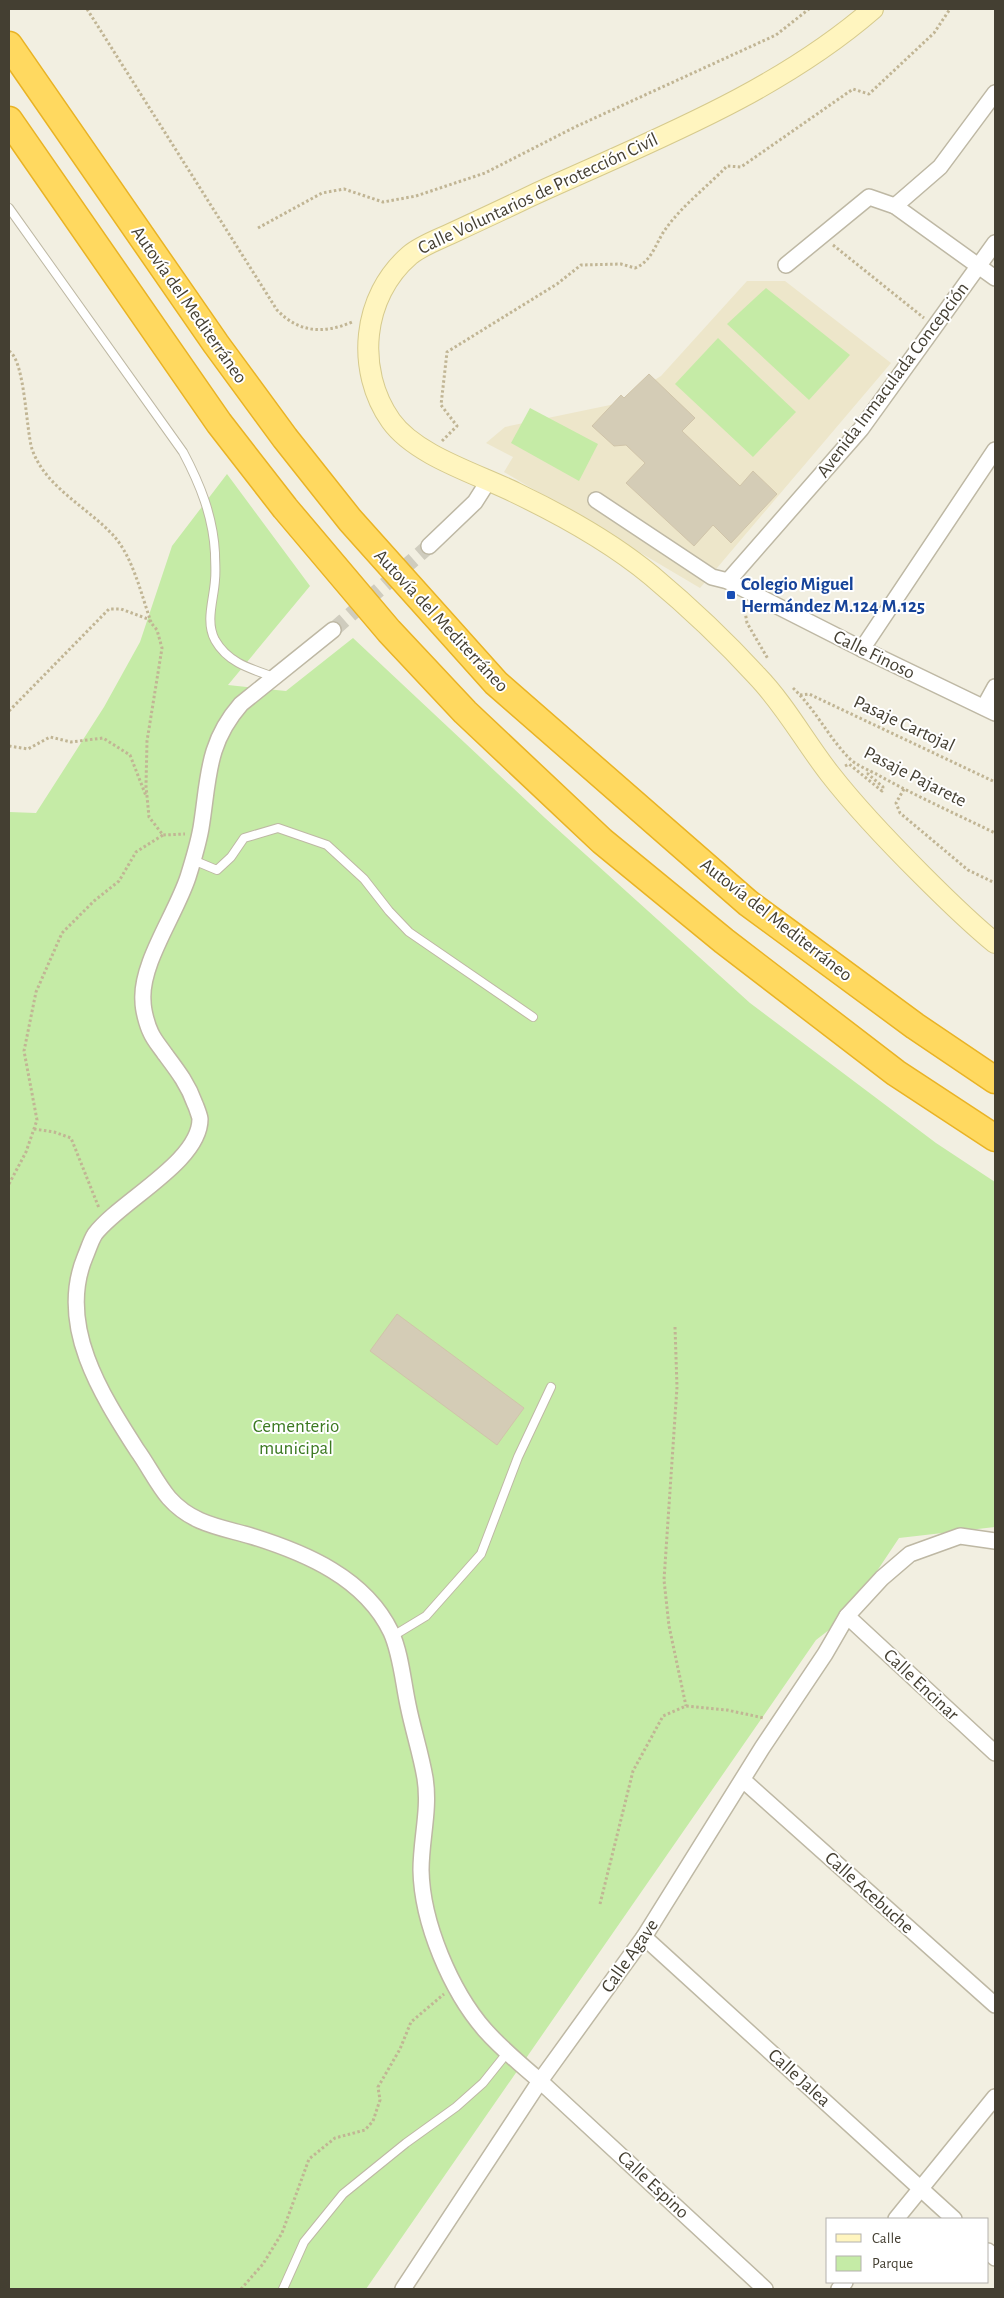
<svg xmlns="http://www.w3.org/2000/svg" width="1004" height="2298" viewBox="0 0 1004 2298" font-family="'Alegreya Sans',sans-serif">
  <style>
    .education { fill: #ede6ca }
    .green { fill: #c5eba6 }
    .building { fill: #d4ccb6; stroke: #d0c4a9 }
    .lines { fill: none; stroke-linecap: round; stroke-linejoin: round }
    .street-tunnel { stroke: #cfccbe; stroke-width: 15; stroke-dasharray: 15 8; stroke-linecap: butt }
    .lane-casing { stroke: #beb8a4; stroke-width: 10 }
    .street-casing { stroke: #beb8a4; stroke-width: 18 }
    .secondary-casing { stroke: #d6ca8d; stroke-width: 22 }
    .highway-casing { stroke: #e9b325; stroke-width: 29 }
    .path { stroke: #c1b594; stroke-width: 3; stroke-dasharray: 2.5 2.5; stroke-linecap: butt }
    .lane { stroke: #fff; stroke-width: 8 }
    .street { stroke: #fff; stroke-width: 15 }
    .secondary { stroke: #fff5bf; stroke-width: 20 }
    .highway { stroke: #ffd960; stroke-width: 26 }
    .transit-dot { fill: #1a4fb4; stroke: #fff; stroke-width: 2 }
    .labels { text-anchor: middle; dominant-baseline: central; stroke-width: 4; stroke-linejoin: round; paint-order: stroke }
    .street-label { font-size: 19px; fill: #443f32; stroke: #fff }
    .transit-label { font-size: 19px; font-weight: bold; fill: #164399; stroke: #fff; text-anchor: start }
    .park-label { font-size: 19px; fill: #3b7921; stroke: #fff }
  </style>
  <rect width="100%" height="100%" fill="#f2efe1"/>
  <path class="education" d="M747 281H785L891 363 700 588 504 472 513 457 486 443 505 427 615 404 661 376Z"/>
  <g class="green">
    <path d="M766 288 850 355 809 400 727 324Z"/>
    <path d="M718 338 796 412 753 457 675 384Z"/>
    <path d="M530 408 598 444 579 481 511 443Z"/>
    <path d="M227 474 310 586 228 685 286 691 353 638 545 818 750 1003 936 1143 995 1182V1527L899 1538 847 1616 816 1640 366 2289H9V812L36 813 104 707 140 642 172 546Z"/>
  </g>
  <g class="building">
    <path d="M649 374 695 418 682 431 740 486 753 471 777 494 731 543 713 525 694 546 626 483 645 463 626 445 614 446 592 426 621 395 624 398Z"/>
    <path d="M397 1314 524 1408 497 1445 370 1351Z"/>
  </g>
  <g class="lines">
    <path class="street-tunnel" d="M333 630 429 546"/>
    <defs>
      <g id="lane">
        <path d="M9 208 183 452C200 484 213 516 215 553 215 562 216 571 215 580 214 599 205 621 215 640 228 663 251 669 274 677"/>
        <path d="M193 860 217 870 231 857 244 838 278 828 327 845 364 879 389 911 409 932 533 1017"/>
        <path d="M393 1636 426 1616 481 1554 518 1457 551 1387"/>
        <path d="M283 2289 304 2242 343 2194 406 2143 456 2107 483 2083 507 2053"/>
      </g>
      <g id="street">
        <path d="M895 206 940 167 995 93"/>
        <path d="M786 265 869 197 895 206 995 278"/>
        <path d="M596 500 712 577 728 581 862 649 995 713"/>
        <path d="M429 546 475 502 489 480"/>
        <path d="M728 581 861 429 995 243"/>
        <path d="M333 630 241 704C206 744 209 779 201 828 198 845 193 861 188 877 176 914 140 964 143 1001 143 1010 147 1025 151 1033 154 1040 161 1048 165 1054 177 1070 188 1084 195 1104 196 1106 200 1117 200 1119 200 1162 120 1201 95 1234 91 1240 88 1250 85 1257 57 1325 101 1394 137 1450 148 1465 157 1484 169 1498 192 1524 220 1527 251 1536 306 1553 365 1578 391 1632 401 1654 403 1682 408 1705 413 1730 421 1754 425 1778 430 1809 421 1839 421 1870 422 1923 451 1991 485 2030 502 2049 521 2065 540 2081L765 2289"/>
        <path d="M862 649 995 450"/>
        <path d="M984 707 995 687"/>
        <path d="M847 1616 995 1753"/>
        <path d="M743 1780 995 2005"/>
        <path d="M644 1937 954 2219"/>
        <path d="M896 2219 995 2097"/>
        <path d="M988 2251 995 2258"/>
        <path d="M403 2289 540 2081 644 1937 762 1748 825 1654 847 1616 882 1578 910 1554 960 1536 995 1541"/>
        <path d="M839 2289 845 2282"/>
      </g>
      <path id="secondary" d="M873 9C775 94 651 141 533 195 506 208 478 221 450 234 437 240 421 246 410 255 362 296 355 370 391 421 416 456 478 474 516 493 564 516 611 542 652 576 689 607 725 641 757 676 785 705 805 742 830 774 858 810 890 843 922 875 946 899 969 922 995 943"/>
      <g id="highway">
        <path d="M9 45 216 344 285 438 350 520 496 683 748 903 915 1026 995 1080"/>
        <path d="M9 120 219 423 285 508 389 631 465 712 602 841 724 941 896 1073 995 1138"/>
      </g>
    </defs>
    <use href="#lane" class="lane-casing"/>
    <use href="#street" class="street-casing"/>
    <use href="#secondary" class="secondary-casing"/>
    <use href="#highway" class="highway-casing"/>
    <g class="path">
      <path d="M87 9 277 310C299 333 324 334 352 322"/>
      <path d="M258 228 322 193 344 189 383 202 416 196 485 173 575 127 776 35 809 9"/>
      <path d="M833 245 924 318"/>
      <path d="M9 351C25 360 26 430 32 449 45 487 87 507 113 535 133 557 141 594 151 622"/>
      <path d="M442 441 457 426 441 405 447 352 557 284 581 265 621 264 635 268C653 261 656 241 667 227 682 206 709 185 727 166L741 167 853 89 869 94 934 33 950 9"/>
      <path d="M744 606 747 623 768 659"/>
      <path d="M793 688C815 709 828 736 848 757 855 765 869 770 878 775 916 796 956 814 995 833"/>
      <path d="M800 695 809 694 995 782"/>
      <path d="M9 711 109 609H121L148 619 157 630 162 648 147 741 146 786 149 817 163 835 185 834"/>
      <path d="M9 746 28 749 50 737 71 742 103 738 130 755 146 796"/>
      <path d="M845 766 849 764 882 791 883 787 868 774 869 770"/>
      <path d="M904 789 896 803 900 813 968 870 995 883"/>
      <path d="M34 1129 54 1132 71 1138 99 1208"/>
      <path d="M9 1184 26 1152 37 1120 24 1051 36 992 62 933 94 901 119 881 136 852 163 835"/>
      <path d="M675 1327 677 1387 664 1580 669 1626 686 1706"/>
      <path d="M600 1904 633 1771 663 1716 686 1706 727 1710 764 1718"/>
      <path d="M241 2289 263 2264 282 2233 309 2159 335 2138 365 2130 373 2121 380 2100 378 2087 400 2049 411 2022 444 1994"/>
    </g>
    <use href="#lane" class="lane"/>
    <use href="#street" class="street"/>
    <use href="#secondary" class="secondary"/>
    <use href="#highway" class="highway"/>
  </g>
  <rect class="transit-dot" x="726" y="590" width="10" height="10" rx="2.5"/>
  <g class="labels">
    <g class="street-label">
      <text transform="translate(538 194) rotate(-25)">Calle Voluntarios de Protección Civíl</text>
      <text transform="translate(189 305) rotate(55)">Autovía del Mediterráneo</text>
      <text transform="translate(893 380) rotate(-53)">Avenida Inmaculada Concepción</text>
      <text transform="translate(441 621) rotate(47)">Autovía del Mediterráneo</text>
      <text transform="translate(874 655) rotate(26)">Calle Finoso</text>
      <text transform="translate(904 724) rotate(25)">Pasaje Cartojal</text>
      <text transform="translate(915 777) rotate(27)">Pasaje Pajarete</text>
      <text transform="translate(776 920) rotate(38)">Autovía del Mediterráneo</text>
      <text transform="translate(921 1685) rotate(43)">Calle Encinar</text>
      <text transform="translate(869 1893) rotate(42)">Calle Acebuche</text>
      <text transform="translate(630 1956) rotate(-55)">Calle Agave</text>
      <text transform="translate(799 2078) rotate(42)">Calle Jalea</text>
      <text transform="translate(653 2185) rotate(43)">Calle Espino</text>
    </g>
    <g class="transit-label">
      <text x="741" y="584">Colegio Miguel<tspan x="741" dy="22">Hermández M.124 M.125</tspan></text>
    </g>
    <g class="park-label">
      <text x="296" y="1426">Cementerio<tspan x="296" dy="22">municipal</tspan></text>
    </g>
  </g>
  <rect width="1004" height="2298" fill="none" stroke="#443f32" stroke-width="20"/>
  <rect x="826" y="2218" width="162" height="65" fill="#ffffff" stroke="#b4b2ad"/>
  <rect x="836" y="2234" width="25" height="8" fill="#fff5bf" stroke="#b4b2ad"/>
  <text x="872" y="2243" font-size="15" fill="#443f32">Calle</text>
  <rect x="836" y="2256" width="25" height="15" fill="#c5eba6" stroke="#b4b2ad"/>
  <text x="872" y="2268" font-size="15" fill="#443f32">Parque</text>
</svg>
